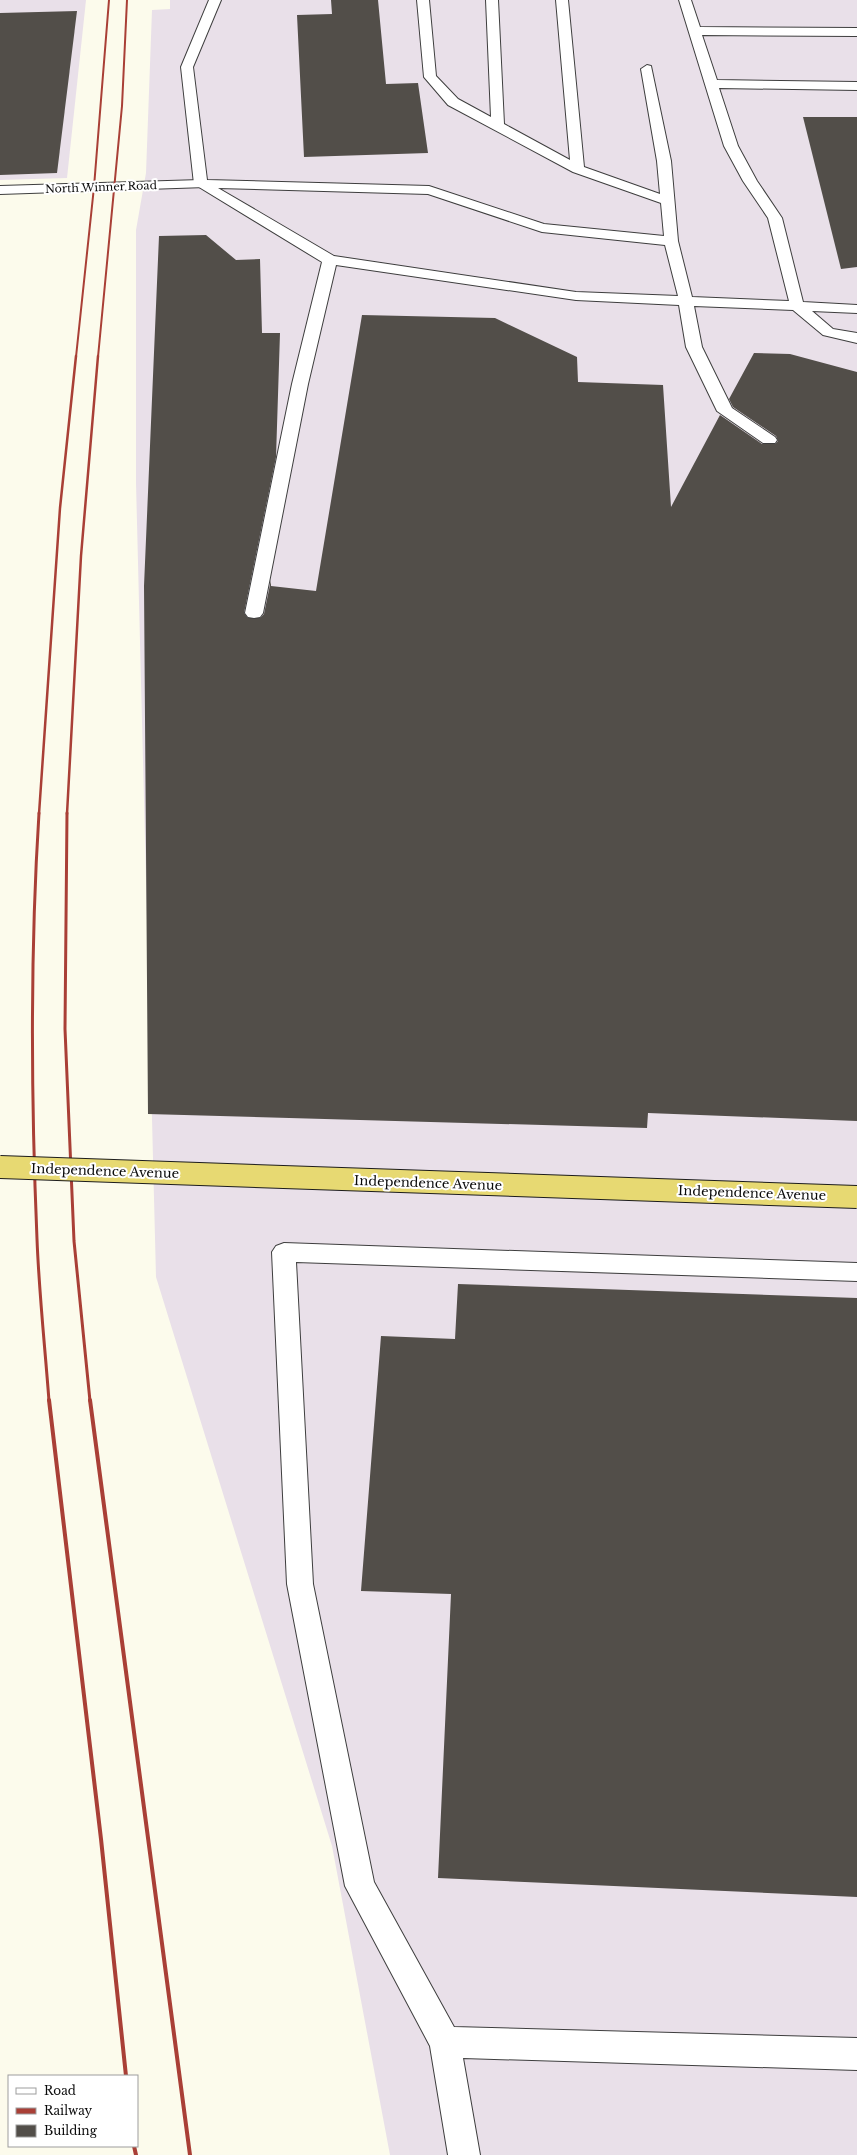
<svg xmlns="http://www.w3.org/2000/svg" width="857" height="2155" viewBox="0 0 857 2155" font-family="'Libre Baskerville',serif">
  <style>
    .industrial { fill: #e9e0e9 }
    .building { fill: #524e49 }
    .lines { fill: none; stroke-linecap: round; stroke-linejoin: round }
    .service-casing { stroke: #3e3e3e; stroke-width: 2 }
    .minor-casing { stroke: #3e3e3e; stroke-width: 2 }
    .service { fill: #fff; fill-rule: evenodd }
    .minor { fill: #fff; fill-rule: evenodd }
    .rail-far3 { stroke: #a93f36; stroke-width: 2 }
    .rail-far2 { stroke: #a93f36; stroke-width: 2.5 }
    .rail-far1 { stroke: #a93f36; stroke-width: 3 }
    .rail { stroke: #a93f36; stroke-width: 4 }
    .primary-bridge-casing { stroke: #1c1c1c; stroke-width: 24; stroke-linecap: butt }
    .primary-bridge { stroke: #e7d972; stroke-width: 22 }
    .labels { text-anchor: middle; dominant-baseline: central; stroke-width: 4; stroke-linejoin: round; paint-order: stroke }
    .far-street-label { font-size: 11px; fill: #0b0b0b; stroke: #fff }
    .street-label { font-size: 13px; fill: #0b0b0b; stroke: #fff }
  </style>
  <rect width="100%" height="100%" fill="#fcfbec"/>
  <g class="industrial">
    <path d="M0 0H86L67 178 0 180Z"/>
    <path d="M170 0H857V2155H390L332 1846 156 1277 136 483V230L146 173 152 10 170 9Z"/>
  </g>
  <g class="building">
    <path d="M331 0H378L386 84 418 83 428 153 304 157 297 15 332 14Z"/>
    <path d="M77 11 57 173 0 175V13Z"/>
    <path d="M803 117H857V267L841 269Z"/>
    <path d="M206 235 236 260 260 259 262 333H280L276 457 244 613 248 618H260L264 614 271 580V586L316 591 362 315 495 318 577 357 578 382 663 385 671 507 720 415 762 444H775L778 441 776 436 733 407 729 399 754 353 790 354 857 372V1121L648 1113 647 1128 148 1114 144 586 159 236Z"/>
    <path d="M458 1284 857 1298V1897L438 1878 451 1594 361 1591 381 1336 455 1339Z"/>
  </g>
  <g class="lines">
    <defs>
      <g id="service">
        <path d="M209 0H221L193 67 207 180 429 186 544 224 664 236 661 203 573 172 448 105 424 77 417 0H429L436 76 458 99 491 117 486 0H498L504 124 570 160 556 0H568L584 167 660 194 657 161 641 69 647 65 651 66 671 161 678 241 692 297 789 301 768 218 743 181 724 146 679 0H691L700 27 857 28V36L702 35 717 80 857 82V90L719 88 738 146 757 181 782 218 803 302 857 305V313L812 311 833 329 857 333V343L823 335 793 310 694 306 702 347 732 408 775 437 777 440 775 443H763L717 411 686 347 679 305 576 300 336 265 308 384 263 613 260 617 254 618 248 617 245 613 292 384 322 262 194 184 181 67ZM218 188 428 194 542 232 665 245 678 296 576 292 334 256Z"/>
        <path d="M284 1243 857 1263V1281L296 1262 313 1584 374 1882 454 2027 857 2038V2070L463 2058 480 2155H448L430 2046 345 1886 287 1584 272 1252 276 1246Z"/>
      </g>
      <path id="minor" d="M201 180 206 181 208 184 206 187 0 194V186Z"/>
    </defs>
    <use href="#service" class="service-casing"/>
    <use href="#minor" class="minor-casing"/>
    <use href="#service" class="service"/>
    <use href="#minor" class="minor"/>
    <g class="rail-far3">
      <path d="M76 357 94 187 109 0"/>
      <path d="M98 357 122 106 127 0"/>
    </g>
    <g class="rail-far2">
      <path d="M39 814 60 508 76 356"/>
      <path d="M67 814 81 556 98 356"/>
    </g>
    <g class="rail-far1">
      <path d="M39 813C30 954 31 1097 37 1239 39 1293 45 1347 49 1401"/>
      <path d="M67 813 65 1029 74 1241 90 1401"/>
    </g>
    <g class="rail">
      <path d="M49 1400 101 1839 126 2076"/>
      <path d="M90 1400 190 2155"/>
      <path d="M134 2146 136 2155"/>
    </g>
    <defs>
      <path id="primary-bridge" d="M0 1167 857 1197"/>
    </defs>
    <use href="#primary-bridge" class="primary-bridge-casing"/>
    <use href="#primary-bridge" class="primary-bridge"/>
  </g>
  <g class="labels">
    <g class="far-street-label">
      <text transform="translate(101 187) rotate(-2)">North Winner Road</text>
    </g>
    <g class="street-label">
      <text transform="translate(105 1171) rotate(2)">Independence Avenue</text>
      <text transform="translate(428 1183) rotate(2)">Independence Avenue</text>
      <text transform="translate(752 1193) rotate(2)">Independence Avenue</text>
    </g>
  </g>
  <rect x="8" y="2075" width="130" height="72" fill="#ffffff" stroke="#9d9d9d"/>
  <rect x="16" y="2088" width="20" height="6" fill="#ffffff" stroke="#9d9d9d"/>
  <text x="44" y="2095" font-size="12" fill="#0b0b0b">Road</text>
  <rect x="16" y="2108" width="20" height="6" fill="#a93f36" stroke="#9d9d9d"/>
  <text x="44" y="2115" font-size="12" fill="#0b0b0b">Railway</text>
  <rect x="16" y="2125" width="20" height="12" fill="#524e49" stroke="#9d9d9d"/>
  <text x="44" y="2135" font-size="12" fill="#0b0b0b">Building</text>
</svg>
